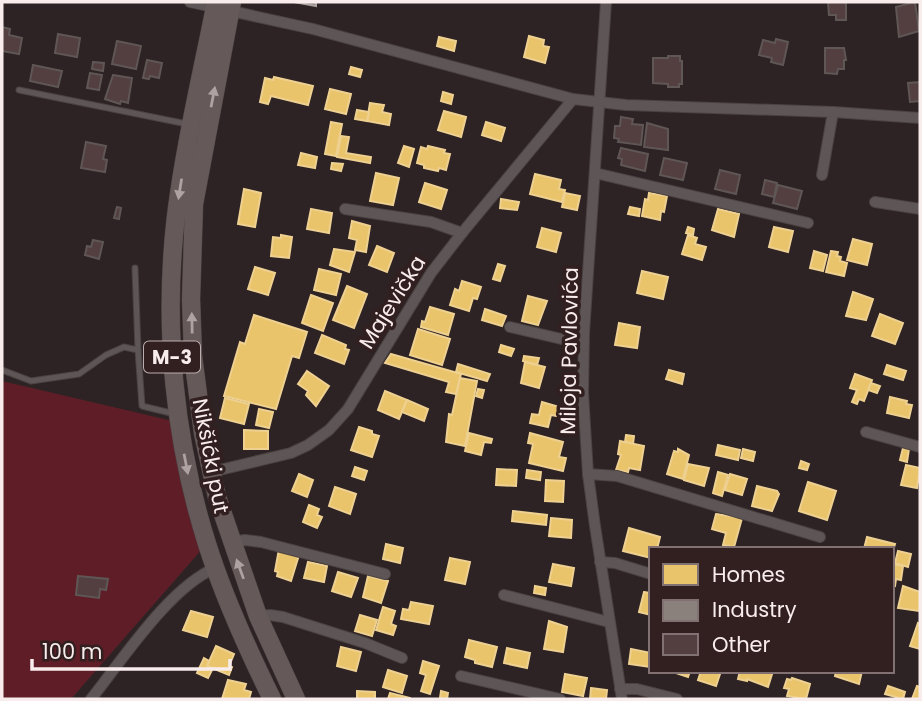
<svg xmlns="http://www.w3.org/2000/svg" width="922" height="701" viewBox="0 0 922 701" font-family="Poppins,sans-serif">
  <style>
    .green { fill: #5f1e27 }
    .homes { fill: #e9c46a; stroke: #eed091; stroke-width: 2 }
    .industry { fill: #8a817c; stroke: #aba19e; stroke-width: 2 }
    .building { fill: #533e40; stroke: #5f5656; stroke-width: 2 }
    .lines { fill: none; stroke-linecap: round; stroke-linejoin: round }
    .service-casing { stroke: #4b4242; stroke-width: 7 }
    .minor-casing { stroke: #4b4242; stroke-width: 12 }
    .primary-casing { stroke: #4b4242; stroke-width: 19 }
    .service { stroke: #5e5656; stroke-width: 5 }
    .minor { stroke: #5e5656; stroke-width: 10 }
    .primary { stroke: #65595a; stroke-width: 18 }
    .oneway { fill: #afa2a3 }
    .labels { text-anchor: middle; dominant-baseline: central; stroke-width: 7; stroke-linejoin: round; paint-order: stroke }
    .shield { fill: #321f20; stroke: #bdaeaf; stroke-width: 2 }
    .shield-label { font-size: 19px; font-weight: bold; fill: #f9ecec }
    .street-label { font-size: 21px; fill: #f9ecec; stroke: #321f20 }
  </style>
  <rect width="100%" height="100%" fill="#2e2324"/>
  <path class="green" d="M2 381 177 422 210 540 71 699H2Z"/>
  <g class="homes">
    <path d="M529 36 544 40 543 46 549 47 545 63 524 57Z"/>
    <path d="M439 37 456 41 454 51 437 46Z"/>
    <path d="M351 67 362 70 360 77 349 74Z"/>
    <path d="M274 77 313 86 308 105 271 96 268 104 260 102 265 78 273 80Z"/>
    <path d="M330 89 351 94 346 114 325 109Z"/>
    <path d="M443 92 453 95 451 104 441 101Z"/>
    <path d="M370 103 384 105 382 112 391 114 389 125 367 121Z"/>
    <path d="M357 110 369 112 367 121 355 119Z"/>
    <path d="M444 111 466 117 461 137 438 130Z"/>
    <path d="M331 122 342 124 336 156 325 154Z"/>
    <path d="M486 122 505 128 501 141 482 135Z"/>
    <path d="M341 136 349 137 346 153 371 157 370 163 337 157Z"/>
    <path d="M404 146 414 149 409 167 398 163Z"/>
    <path d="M428 146 445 150 444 153 450 154 446 170 439 168 438 171 424 168V165L417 163 421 147 427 149Z"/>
    <path d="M301 153 317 157 315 168 298 165Z"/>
    <path d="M332 163 343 164 341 171 331 169Z"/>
    <path d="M376 173 399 178 393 205 370 201Z"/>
    <path d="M535 174 561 180 559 189 565 190 562 202 530 194Z"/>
    <path d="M425 183 447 190 441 209 419 202Z"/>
    <path d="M244 189 261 193 255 227 238 224Z"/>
    <path d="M565 193 580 196 577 210 562 207Z"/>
    <path d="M649 193 667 196 664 212 661 211 660 220 642 216 645 199 648 200Z"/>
    <path d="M501 199 519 202 517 210 500 208Z"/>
    <path d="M630 207 640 209 639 216 628 214Z"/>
    <path d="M311 209 332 213 329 233 307 229Z"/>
    <path d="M718 209 739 214 734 237 712 230Z"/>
    <path d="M352 221 370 226 366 252 355 250 357 240 349 238Z"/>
    <path d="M688 227 694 229 693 235 686 233Z"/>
    <path d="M774 227 793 231 788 252 769 247Z"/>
    <path d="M542 228 561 233 556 252 537 247Z"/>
    <path d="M281 235 292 237 289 258 271 256 273 237 281 238Z"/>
    <path d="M688 235 697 238 695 244 706 247 702 260 682 254Z"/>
    <path d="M853 239 872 244 867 265 847 260Z"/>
    <path d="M377 246 394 253 387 272 369 265Z"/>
    <path d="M334 249 355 252 349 272 330 265Z"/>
    <path d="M814 251 827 255 823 271 810 268Z"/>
    <path d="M831 251 838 252 837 256 841 257 840 261 847 263 844 276 826 272Z"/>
    <path d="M498 264 505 266 500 281 493 279Z"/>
    <path d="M255 267 275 273 268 295 248 289Z"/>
    <path d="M319 269 341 274 336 295 314 290Z"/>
    <path d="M642 271 668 277 663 299 637 293Z"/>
    <path d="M462 281 481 287 477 299 473 298 469 311 450 305 455 289 459 291Z"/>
    <path d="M347 286 367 294 354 328 333 320Z"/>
    <path d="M853 292 873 299 866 320 846 316Z"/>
    <path d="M311 295 333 303 323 331 302 323Z"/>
    <path d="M528 296 547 301 538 325 522 321Z"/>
    <path d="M430 307 454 314 448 335 421 327 422 321 425 322Z"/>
    <path d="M485 309 506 316 502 326 482 320Z"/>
    <path d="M880 314 903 323 895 344 872 336Z"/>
    <path d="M254 315 307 332 299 358 292 356 276 409 224 396 240 342 245 344Z"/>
    <path d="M619 323 640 327 637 348 615 345Z"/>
    <path d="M418 329 450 339 442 365 410 355Z"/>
    <path d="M322 335 346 345 345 349 349 350 344 364 315 353Z"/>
    <path d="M501 345 514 349 511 356 499 352Z"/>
    <path d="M391 354 461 374 456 394 446 392 449 382 385 363Z"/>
    <path d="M524 356 539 358 537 365 523 361Z"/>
    <path d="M525 362 545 367 539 388 521 383Z"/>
    <path d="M458 364 490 374 487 381 456 372Z"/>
    <path d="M887 365 906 371 903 380 884 374Z"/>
    <path d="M669 370 684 374 682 384 666 379Z"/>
    <path d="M307 371 329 386 316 406 306 395 308 391 298 384Z"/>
    <path d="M855 374 872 380 864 401 859 399 857 404 852 402 857 390 850 388Z"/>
    <path d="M460 378 477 381 465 446 446 442 449 414 452 415Z"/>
    <path d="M871 383 880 386 877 393 868 390Z"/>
    <path d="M478 389 484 390 482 398 476 396Z"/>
    <path d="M385 391 407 400 399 419 378 410Z"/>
    <path d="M890 397 907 401 906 404 912 405 909 418 887 413Z"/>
    <path d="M225 398 249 404 244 424 220 418Z"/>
    <path d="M407 400 428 409 424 421 402 412Z"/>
    <path d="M542 402 559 407 557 416 551 415 548 427 530 423 532 414 539 415Z"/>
    <path d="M259 409 273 412 269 428 256 425Z"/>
    <path d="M359 427 372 431V434L379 436 372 457 351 450Z"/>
    <path d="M244 430 268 431V449H244Z"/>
    <path d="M469 433 492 439 491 443 484 442 481 455 465 451Z"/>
    <path d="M530 433 563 442 559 457 566 458 563 471 529 463 533 444 528 443Z"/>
    <path d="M626 435 634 436 633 444 625 442Z"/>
    <path d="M620 441 644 446 640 470 629 468 628 472 616 470 621 455 618 454Z"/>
    <path d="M718 445 740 450 738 460 716 455Z"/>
    <path d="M903 448 909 449 907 462 900 460Z"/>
    <path d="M678 449 689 455 683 479 667 474 674 451 678 452Z"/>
    <path d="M743 449 755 452 753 461 741 458Z"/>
    <path d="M801 461 809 464 807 470 799 468Z"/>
    <path d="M688 464 709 468 704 486 684 480Z"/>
    <path d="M906 465 920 468 917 488 901 485Z"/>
    <path d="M355 467 367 471 364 480 352 476Z"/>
    <path d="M497 469 517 470 516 486 496 485Z"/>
    <path d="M527 470 541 472 540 480 526 478Z"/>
    <path d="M718 472 728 475 722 496 713 493Z"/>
    <path d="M299 474 313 480 307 497 292 491Z"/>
    <path d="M730 474 747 479 742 495 725 490Z"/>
    <path d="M546 480 564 481 563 502 545 501Z"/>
    <path d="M808 482 836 491 827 520 799 511Z"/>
    <path d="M757 486 777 491 779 494 772 511 752 506Z"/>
    <path d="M335 487 356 494 350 514 329 506Z"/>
    <path d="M309 505 319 509 317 515 322 517 317 528 303 522Z"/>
    <path d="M513 511 547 515 546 525 512 521Z"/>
    <path d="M716 514 742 518 734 547 723 545 726 533 712 529Z"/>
    <path d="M551 518 572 520 571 538 549 536Z"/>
    <path d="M629 528 660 537 657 549H651V558L623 551Z"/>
    <path d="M867 537 895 544 892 554V549H864Z"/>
    <path d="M386 544 403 548 400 563 383 559Z"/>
    <path d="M279 549 299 555 291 581 277 576 278 572 275 571Z"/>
    <path d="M898 551 911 554 908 567 895 563Z"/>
    <path d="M450 558 470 562 465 584 445 580Z"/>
    <path d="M308 562 327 566 324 582 304 578Z"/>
    <path d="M553 564 574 568 571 586 549 582Z"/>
    <path d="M892 564 903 566 901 580 896 579 895 586 892 585Z"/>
    <path d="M338 572 358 578 351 597 332 591Z"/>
    <path d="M368 576 388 581 381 603 363 597Z"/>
    <path d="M535 586 546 588 545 595 534 593Z"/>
    <path d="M903 586 920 592V611L898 608Z"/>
    <path d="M644 592 651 593V615L639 612Z"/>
    <path d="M411 602 433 606 429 624 401 619 403 609 409 610Z"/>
    <path d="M383 607 395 611 391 624 396 626 393 635 376 630Z"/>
    <path d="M191 611 213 617 207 637 183 630Z"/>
    <path d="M360 615 377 620 372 636 355 631Z"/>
    <path d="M549 621 567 627 563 652 544 649Z"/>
    <path d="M918 623 920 624V649L910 646Z"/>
    <path d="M469 640 497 647 492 667 475 663V660L465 657Z"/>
    <path d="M216 646 234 654 229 666 232 667 229 675 207 666Z"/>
    <path d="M341 647 361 652 356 671 337 666Z"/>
    <path d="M507 648 530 653 527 668 504 663Z"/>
    <path d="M631 649 651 653V667L629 664Z"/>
    <path d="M204 658 209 661 207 666 213 668 208 678 197 673Z"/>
    <path d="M423 661 439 666 430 694 421 691 426 675 420 673Z"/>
    <path d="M388 670 407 676 402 693 383 687Z"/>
    <path d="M670 671H690L688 677Z"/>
    <path d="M701 671H721L716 686 698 680Z"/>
    <path d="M740 671H773L768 687 747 679V681L738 679Z"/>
    <path d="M836 671H862L859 684 835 676Z"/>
    <path d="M565 674 587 678 583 696 562 692Z"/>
    <path d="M792 678 810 684 806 699 787 696 789 689 784 688 787 679 791 680Z"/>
    <path d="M228 680 246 684 244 690 251 692 249 699H222Z"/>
    <path d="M888 686 905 692 903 699 885 694Z"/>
    <path d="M917 686 920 687V699H912Z"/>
    <path d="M591 688 607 690 606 699H590Z"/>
    <path d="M357 691 375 692V699H357Z"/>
    <path d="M441 691 448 693 447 699 440 698Z"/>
    <path d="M390 693 410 698V699H388Z"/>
  </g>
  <path class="industry" d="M294 2H316V6Z"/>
  <g class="building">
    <path d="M828 2H846V20H836V15H829Z"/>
    <path d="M915 2 919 31 899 37 896 7Z"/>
    <path d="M2 27 10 29 9 35 22 38 19 54 2 51Z"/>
    <path d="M58 34 80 38 77 57 55 53Z"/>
    <path d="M776 39 788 42 783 65 771 62 772 58 759 55 763 40 775 43Z"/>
    <path d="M117 41 141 46 136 69 112 64Z"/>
    <path d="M825 48H844L846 60H844V69H838L837 74 825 73Z"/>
    <path d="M668 56H680V61H682V84H679V87H668V84L653 83V58H668Z"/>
    <path d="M147 60 162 63 159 78 150 76 149 79 143 78Z"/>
    <path d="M93 62 104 63 103 71 92 69Z"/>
    <path d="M33 65 62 71 58 87 30 81Z"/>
    <path d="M90 73 102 75 99 90 87 88Z"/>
    <path d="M113 75 132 78 128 103 121 101 120 104 105 99Z"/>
    <path d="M920 82V101L910 102 908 83Z"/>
    <path d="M621 117 633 119 632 124 643 125 641 145 618 142 619 139 614 138 615 126H620Z"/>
    <path d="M647 123 668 129V150L644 147Z"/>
    <path d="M86 142 106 146 103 159 107 160 105 172 81 168Z"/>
    <path d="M621 148 648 154 645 171 621 165 622 159 618 158Z"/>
    <path d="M664 158 687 163 683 180 660 175Z"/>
    <path d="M720 170 740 175 736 194 715 189Z"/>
    <path d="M765 180 777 183 774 197 762 194Z"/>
    <path d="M778 185 802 191 797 209 773 203Z"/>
    <path d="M117 207 121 208 119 219 114 218Z"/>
    <path d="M93 240 103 242 99 259 85 255 87 246 91 247Z"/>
    <path d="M78 576 108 579 106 590 100 589 99 598 76 595Z"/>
  </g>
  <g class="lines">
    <defs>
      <g id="service">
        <path d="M19 90 187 124"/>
        <path d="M135 268 138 350"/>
        <path d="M2 370 31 381 79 374 106 355 124 347 138 350 142 406 175 414"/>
      </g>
      <g id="minor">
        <path d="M190 2 313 29 573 99 626 105 833 112 822 175"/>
        <path d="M606 2 584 333 583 393 588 474 595 526 622 699"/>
        <path d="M833 112 920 118"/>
        <path d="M595 173 808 223"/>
        <path d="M875 202 920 209"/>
        <path d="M345 209 431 222 462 233"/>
        <path d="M510 327 583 344"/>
        <path d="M866 432 920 447"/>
        <path d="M211 472 291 453 308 445 329 430 348 409 431 273 462 233 573 99"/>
        <path d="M588 474 617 476 820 537"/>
        <path d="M231 542 245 540 261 542 385 574"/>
        <path d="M600 562 615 563 651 574"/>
        <path d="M504 595 609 622"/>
        <path d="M258 616 270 615 283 617 365 643 402 658"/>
        <path d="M461 676 560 699"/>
        <path d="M620 689H637L677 699"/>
        <path d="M91 699C123 659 169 588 215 568"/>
      </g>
      <g id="primary">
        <path d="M216 2C202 73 185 144 176 216 163 327 174 441 208 547 225 600 248 650 272 699"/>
        <path d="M232 2 194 204 191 299 193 356 203 433 217 497 258 616 296 699"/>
      </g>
    </defs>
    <use href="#service" class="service-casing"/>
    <use href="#minor" class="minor-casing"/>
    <use href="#primary" class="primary-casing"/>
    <use href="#service" class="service"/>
    <use href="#minor" class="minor"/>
    <use href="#primary" class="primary"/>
  </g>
  <defs><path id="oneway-solid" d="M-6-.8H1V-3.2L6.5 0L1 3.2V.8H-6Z" transform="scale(1.75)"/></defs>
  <g class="oneway">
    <use href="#oneway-solid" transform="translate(213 97) rotate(-79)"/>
    <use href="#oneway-solid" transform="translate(180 189) rotate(99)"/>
    <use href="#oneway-solid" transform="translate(192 323) rotate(-91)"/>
    <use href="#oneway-solid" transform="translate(186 464) rotate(79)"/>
    <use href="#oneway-solid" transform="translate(240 569) rotate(-110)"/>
  </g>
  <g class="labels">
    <rect class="shield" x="144" y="341.5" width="56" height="31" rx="5"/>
    <g class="shield-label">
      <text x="172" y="357">M-3</text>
    </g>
    <g class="street-label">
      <text transform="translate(392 302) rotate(-58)">Majevička</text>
      <text transform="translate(569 351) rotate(-89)">Miloja Pavlovića</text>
      <text transform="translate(211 456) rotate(79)">Nikšićki put</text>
    </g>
  </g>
  <rect width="922" height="701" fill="none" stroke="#f9ecec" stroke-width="7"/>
  <rect x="649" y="547" width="245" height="126" fill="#321f20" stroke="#827172" stroke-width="2"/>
  <rect x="663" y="564" width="35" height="21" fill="#e9c46a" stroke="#827172" stroke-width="2"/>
  <text x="712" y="582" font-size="21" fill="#f9ecec">Homes</text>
  <rect x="663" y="600" width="35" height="21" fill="#8a817c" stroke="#827172" stroke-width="2"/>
  <text x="712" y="617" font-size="21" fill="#f9ecec">Industry</text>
  <rect x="663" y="634" width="35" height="21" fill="#533e40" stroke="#827172" stroke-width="2"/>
  <text x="712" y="652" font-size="21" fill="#f9ecec">Other</text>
  <path d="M32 659v10h198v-10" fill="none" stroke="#f9ecec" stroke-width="3.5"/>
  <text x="42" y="659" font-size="21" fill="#f9ecec" stroke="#321f20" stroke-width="5" paint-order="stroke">100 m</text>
</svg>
